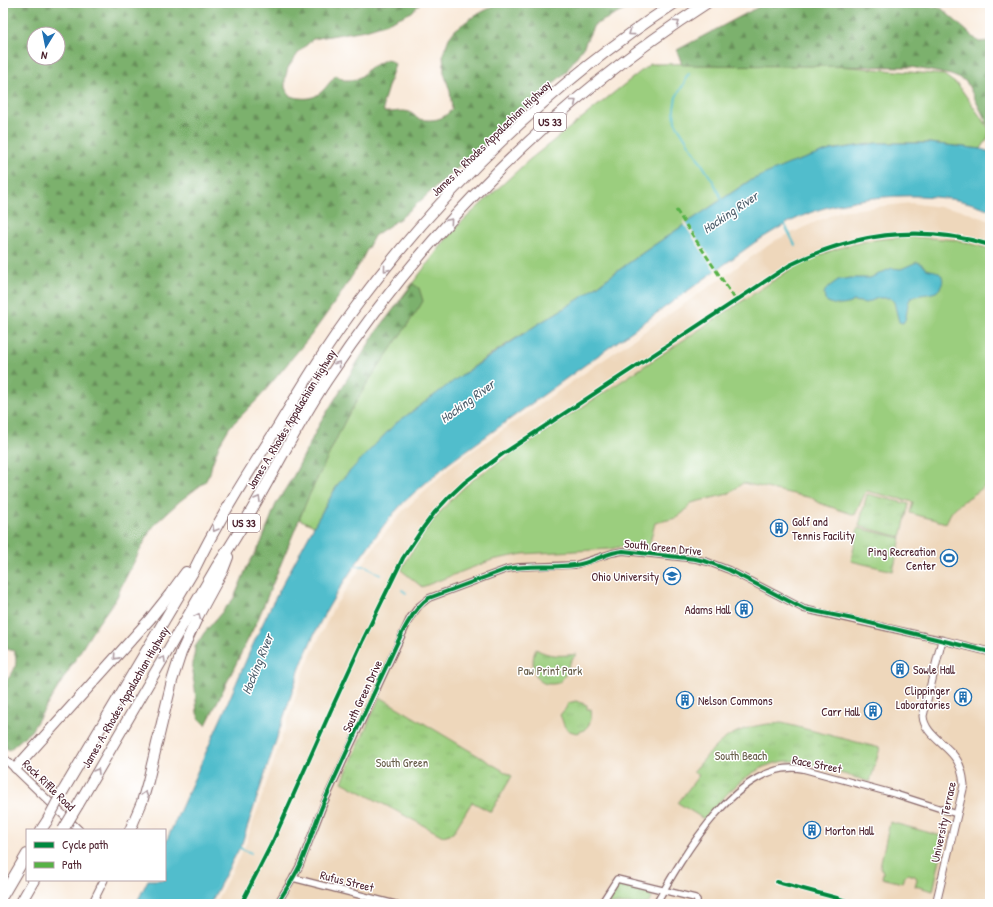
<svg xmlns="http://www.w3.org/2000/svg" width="993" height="907" viewBox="0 0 993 907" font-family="'Patrick Hand',sans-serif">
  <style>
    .built { fill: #eed7bb }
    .grass { fill: #9bce7e; stroke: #727654 }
    .forest { fill: url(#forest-firs); stroke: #63684c; fill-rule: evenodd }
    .park { fill: url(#park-tufts); stroke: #727654 }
    .water { fill: #51bdcc; stroke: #4e6e7c }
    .pier { fill: #f9eada }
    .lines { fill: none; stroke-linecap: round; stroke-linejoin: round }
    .stream { stroke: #51bdcc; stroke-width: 2 }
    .minor-casing { stroke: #876668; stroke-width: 8 }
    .tertiary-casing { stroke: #876668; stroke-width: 9 }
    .motorway-casing { stroke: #876668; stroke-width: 12 }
    .minor { stroke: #fff; stroke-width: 5.5 }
    .tertiary { stroke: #fff; stroke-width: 7 }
    .motorway { stroke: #fff; stroke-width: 10 }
    .motorway-bridge-casing { stroke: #876668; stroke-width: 12; stroke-linecap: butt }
    .motorway-bridge { stroke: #fff; stroke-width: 10 }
    .quiet { stroke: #57b146; stroke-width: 3; stroke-dasharray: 6 3; stroke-linecap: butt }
    .cycleway-casing { stroke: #fff; stroke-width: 6 }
    .cycleway { stroke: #00873e; stroke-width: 4 }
    .oneway { stroke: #ae9aa0 }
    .labels { text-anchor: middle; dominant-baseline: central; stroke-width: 3; stroke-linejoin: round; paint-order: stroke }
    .shield { fill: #fff; stroke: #80626b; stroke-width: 1 }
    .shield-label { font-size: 11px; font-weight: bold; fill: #4a1f2b }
    .street-label { font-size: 12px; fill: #4a1f2b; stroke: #fff }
    .poi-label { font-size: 12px; fill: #4a1f2b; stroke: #fff; text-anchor: end }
    .park-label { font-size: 12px; fill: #665c48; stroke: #fff }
    .water-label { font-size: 13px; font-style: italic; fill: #4d5e6b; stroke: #fff }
  </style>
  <defs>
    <pattern id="forest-firs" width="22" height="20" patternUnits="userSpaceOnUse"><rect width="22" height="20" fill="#7cb16d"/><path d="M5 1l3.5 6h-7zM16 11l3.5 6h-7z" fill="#688f5a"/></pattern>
    <pattern id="park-tufts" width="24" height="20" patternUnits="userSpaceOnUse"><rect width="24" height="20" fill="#9bce7e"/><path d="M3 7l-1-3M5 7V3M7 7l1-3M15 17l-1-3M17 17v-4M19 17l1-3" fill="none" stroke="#87b06d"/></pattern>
  </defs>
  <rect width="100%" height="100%" fill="#fff"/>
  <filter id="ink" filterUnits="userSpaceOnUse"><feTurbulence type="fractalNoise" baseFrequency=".025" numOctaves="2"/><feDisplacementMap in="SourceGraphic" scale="8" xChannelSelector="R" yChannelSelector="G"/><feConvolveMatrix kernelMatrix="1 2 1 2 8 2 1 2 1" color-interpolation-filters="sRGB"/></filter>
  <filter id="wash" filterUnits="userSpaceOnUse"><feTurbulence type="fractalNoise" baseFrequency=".012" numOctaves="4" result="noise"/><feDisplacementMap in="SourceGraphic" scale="16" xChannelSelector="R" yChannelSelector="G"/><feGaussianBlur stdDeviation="0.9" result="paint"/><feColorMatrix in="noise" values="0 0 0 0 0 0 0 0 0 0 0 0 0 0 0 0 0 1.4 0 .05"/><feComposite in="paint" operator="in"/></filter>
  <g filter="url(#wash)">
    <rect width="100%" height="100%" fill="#f9eada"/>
    <path class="built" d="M911 203 961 210 990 221V904H215L246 844 307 663 333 609 377 543 402 512 454 464 776 240 840 211Z"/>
    <g class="grass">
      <path d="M804 63 944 75 959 86 989 129 988 138 981 149 929 143H877L830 150 749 181 644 252 579 299 535 326 490 355 395 424 338 484 314 526 299 519 348 380 402 297 454 229 529 160 650 64Z"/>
      <path d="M914 237 957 240 990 249V478C984 492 964 498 954 509 950 513 948 519 946 523L910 513 913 502 866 491 855 515 819 503 812 498 743 483 728 494 691 503 684 512 676 518 655 523 648 550 619 547 610 549 523 554 492 560 422 587 401 570C421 534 443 504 475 478L797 265C817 256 837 247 859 243 877 238 896 238 914 237Z"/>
      <path d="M890 822 945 837 933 891 915 886 917 879 915 876 907 874 904 876 902 883 882 878 883 872 880 866Z"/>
    </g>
    <g class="forest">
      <path d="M3 3H421L412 12 385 24 365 30 313 39 299 52 288 68 285 78V88L290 96C316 103 320 94 336 75L344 80H355L363 75 369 68 387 59 395 64 383 103 384 112C400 113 406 106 418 119 433 121 442 121 452 109L450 91 444 73 443 54 449 38 455 30 471 18 499 3H639L594 25 584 46 565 73 402 217 374 236 359 265 340 295 312 334 259 398 229 428 219 445 212 464 210 473 205 482 180 501 157 522 150 531 121 587 117 597 94 629 31 731 9 750 3 746V683C14 674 19 664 14 651L3 648ZM34 34H58V58H34Z"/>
      <path d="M766 3H892L925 5 941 8 979 42 990 41V129L966 81 951 75 911 67 682 65 677 50Z"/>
      <path d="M413 284 419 288 423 301 419 308 368 382 346 419 308 498 259 617 206 725 200 720 197 713 195 688 192 672 195 647 204 633 234 598 247 567 261 543 276 504 294 475 319 425 376 332Z"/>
    </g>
    <g class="park">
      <path d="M867 494 909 504 901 537 859 526Z"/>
      <path d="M858 528 901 538 893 571 851 561Z"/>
      <path d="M536 649C549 657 562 656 577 654 575 656 572 659 571 661 567 668 566 678 558 683 555 684 552 684 549 684 533 684 530 660 536 649Z"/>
      <path d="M380 697 512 776 491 812 472 802 453 833 443 836 342 782Z"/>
      <path d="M576 701 587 705V709H591C593 721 588 730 577 733 562 730 565 725 560 715L566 708 568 703Z"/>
      <path d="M782 723 880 748 870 782C855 777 839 773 823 768 814 765 804 762 793 761 755 760 727 793 704 819L678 803 699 775 693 772C701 763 708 754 716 746 734 729 757 724 782 723Z"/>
      <path d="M620 883 647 890 652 898 648 904H607Z"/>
    </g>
    <g class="water">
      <path d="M877 143H929L981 149 990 152V210C938 187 851 194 800 217 784 224 769 234 754 243L449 463C434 476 419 488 405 501 390 516 377 534 365 551 339 587 315 626 300 668L242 843 210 904H136L148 880H165V844L223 714 250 651 271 606 314 526 338 484 367 453 395 424 459 377 535 326 579 299 644 252 749 181 789 164 830 150Z"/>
      <path d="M917 262C922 263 923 266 927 269 931 271 936 270 939 273 946 278 942 288 936 292 928 295 918 294 911 298 905 305 909 316 903 323L899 322 894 302 890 298H878L866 303 853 301C846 307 832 306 825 300L824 293 827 288 838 280 850 278H870L892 268 901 269Z"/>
    </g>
    <path class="pier" d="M685 221 719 271 716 272 683 222Z"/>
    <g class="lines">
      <g class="stream">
        <path d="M689 74 686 77 685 82 676 97 674 109 675 122 714 183 723 202"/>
        <path d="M784 223 795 245"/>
        <path d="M352 566H366L380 575"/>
        <path d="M402 590 406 593"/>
        <path d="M238 847 251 853"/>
      </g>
    </g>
  </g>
  <g filter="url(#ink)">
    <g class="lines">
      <defs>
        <g id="minor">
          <path d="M293 878 395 904"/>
          <path d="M277 904 293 878 300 865 324 803 391 658 410 618 419 606 429 598 507 569 519 567 575 565 612 553 623 551 696 559 708 562 729 570 804 609 942 640"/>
          <path d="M601 904 617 879 695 898 697 900V904"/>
          <path d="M656 904C682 858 739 757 803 769L895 794 957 814"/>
        </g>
        <g id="tertiary">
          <path d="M3 757 79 830"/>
          <path d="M92 904 104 880"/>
          <path d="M936 904 964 785C963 774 961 764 954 756 944 743 924 733 923 716L942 640 990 652"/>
        </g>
        <g id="motorway">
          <path d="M16 768 150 619 170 594 186 572"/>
          <path d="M63 791 193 572C217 522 247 475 277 428 303 385 329 342 360 301 447 185 554 82 675 3"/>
          <path d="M78 805 217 566C258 507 287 440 327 380 426 230 556 100 707 3"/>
          <path d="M41 830 47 821"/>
          <path d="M130 830 142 802 148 781 172 681 181 653 198 616 223 570 228 557"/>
          <path d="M3 895 27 854"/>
          <path d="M20 904 34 880"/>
        </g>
      </defs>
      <use href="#minor" class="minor-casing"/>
      <use href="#tertiary" class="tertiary-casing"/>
      <use href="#motorway" class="motorway-casing"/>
      <use href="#minor" class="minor"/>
      <use href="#tertiary" class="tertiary"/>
      <use href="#motorway" class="motorway"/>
      <defs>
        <g id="motorway-bridge">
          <path d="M47 821 63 791"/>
          <path d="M63 830 78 805"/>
        </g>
      </defs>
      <use href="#motorway-bridge" class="motorway-bridge-casing"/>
      <use href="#motorway-bridge" class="motorway-bridge"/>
      <path class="quiet" d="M676 210 735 299"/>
      <defs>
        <g id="cycleway">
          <path d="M777 882 837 898 855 904"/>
          <path d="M241 904 273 841 331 710 363 640 403 558 423 528 435 512 449 497 465 482 504 453 790 265C854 233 921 224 990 245"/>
          <path d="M277 904C285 891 294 878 300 865 309 844 315 823 324 802 344 757 365 712 386 667 396 646 410 610 429 598L507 569C529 565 552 568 575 565 592 563 606 552 623 551L696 559 708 562 729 570 804 609 853 619 990 652"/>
        </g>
      </defs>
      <use href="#cycleway" class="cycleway-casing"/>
      <use href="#cycleway" class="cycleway"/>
    </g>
    <defs><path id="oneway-chevron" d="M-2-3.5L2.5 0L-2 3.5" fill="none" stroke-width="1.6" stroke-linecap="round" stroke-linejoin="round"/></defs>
    <g class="oneway">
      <use href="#oneway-chevron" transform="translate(677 23) rotate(-34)"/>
      <use href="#oneway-chevron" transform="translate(631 33) rotate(144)"/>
      <use href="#oneway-chevron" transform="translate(574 102) rotate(-39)"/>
      <use href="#oneway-chevron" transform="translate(450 221) rotate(-49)"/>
      <use href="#oneway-chevron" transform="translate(386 269) rotate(129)"/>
      <use href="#oneway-chevron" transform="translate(338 364) rotate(-55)"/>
      <use href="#oneway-chevron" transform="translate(258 499) rotate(-60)"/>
      <use href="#oneway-chevron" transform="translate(215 529) rotate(120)"/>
      <use href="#oneway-chevron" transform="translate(198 616) rotate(-64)"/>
      <use href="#oneway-chevron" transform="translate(116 657) rotate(132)"/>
      <use href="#oneway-chevron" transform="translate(163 659) rotate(-60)"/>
      <use href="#oneway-chevron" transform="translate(97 771) rotate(-60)"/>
      <use href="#oneway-chevron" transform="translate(145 794) rotate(-74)"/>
    </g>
  </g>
  <defs>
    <symbol id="building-ring" viewBox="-11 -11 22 22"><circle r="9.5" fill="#fff" stroke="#1f6fb2" stroke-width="1.5"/><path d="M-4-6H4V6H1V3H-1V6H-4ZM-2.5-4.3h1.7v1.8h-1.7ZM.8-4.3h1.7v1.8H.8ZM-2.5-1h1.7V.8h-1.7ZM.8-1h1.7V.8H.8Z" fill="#1f6fb2"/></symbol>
    <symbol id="stadium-ring" viewBox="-11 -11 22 22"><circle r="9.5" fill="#fff" stroke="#1f6fb2" stroke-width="1.5"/><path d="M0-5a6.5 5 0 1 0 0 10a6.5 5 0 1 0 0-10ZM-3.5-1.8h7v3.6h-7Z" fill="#1f6fb2"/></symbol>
    <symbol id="university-ring" viewBox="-11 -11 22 22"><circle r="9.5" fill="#fff" stroke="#1f6fb2" stroke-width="1.5"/><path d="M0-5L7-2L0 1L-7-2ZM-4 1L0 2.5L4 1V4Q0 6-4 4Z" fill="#1f6fb2"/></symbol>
  </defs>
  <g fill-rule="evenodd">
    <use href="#building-ring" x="769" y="518" width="20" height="20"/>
    <use href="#stadium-ring" x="939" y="548" width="20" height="20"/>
    <use href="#university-ring" x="662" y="566" width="20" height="20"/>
    <use href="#building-ring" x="734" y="599" width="20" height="20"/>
    <use href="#building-ring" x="890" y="659" width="20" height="20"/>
    <use href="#building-ring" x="953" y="687" width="20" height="20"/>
    <use href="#building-ring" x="675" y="690" width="20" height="20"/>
    <use href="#building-ring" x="863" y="701" width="20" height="20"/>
    <use href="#building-ring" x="802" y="820" width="20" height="20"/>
  </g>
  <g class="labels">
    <g class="shield">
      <rect x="534" y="113" width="32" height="18" rx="3"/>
      <rect x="228" y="514" width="32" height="18" rx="3"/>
    </g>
    <g class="shield-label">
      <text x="550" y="122">US 33</text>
      <text x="244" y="523">US 33</text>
    </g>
    <g class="street-label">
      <text transform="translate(491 138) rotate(-44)">James A. Rhodes Appalachian Highway</text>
      <text transform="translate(291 419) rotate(-59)">James A. Rhodes Appalachian Highway</text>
      <text transform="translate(663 547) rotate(6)">South Green Drive</text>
      <text transform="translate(362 696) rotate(-65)">South Green Drive</text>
      <text transform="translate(125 697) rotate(-60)">James A. Rhodes Appalachian Highway</text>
      <text transform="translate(817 764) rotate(11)">Race Street</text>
      <text transform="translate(49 785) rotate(44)">Rock Riffle Road</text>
      <text transform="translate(943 822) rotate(-78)">University Terrace</text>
      <text transform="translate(347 881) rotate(14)">Rufus Street</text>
    </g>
    <g class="poi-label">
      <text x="792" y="521" text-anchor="start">Golf and<tspan x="792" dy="14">Tennis Facility</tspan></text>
      <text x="936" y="551">Ping Recreation<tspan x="936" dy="14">Center</tspan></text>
      <text x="659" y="576">Ohio University</text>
      <text x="731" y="609">Adams Hall</text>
      <text x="913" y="669" text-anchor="start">Sowle Hall</text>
      <text x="950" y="690">Clippinger<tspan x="950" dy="14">Laboratories</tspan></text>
      <text x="698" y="700" text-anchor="start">Nelson Commons</text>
      <text x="860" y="711">Carr Hall</text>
      <text x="825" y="830" text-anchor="start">Morton Hall</text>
    </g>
    <g class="park-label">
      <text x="550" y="670">Paw Print Park</text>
      <text x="741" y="755">South Beach</text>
      <text x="402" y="762">South Green</text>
    </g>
    <g class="water-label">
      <text transform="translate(730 212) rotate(-34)">Hocking River</text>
      <text transform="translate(467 401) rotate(-36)">Hocking River</text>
      <text transform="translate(257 664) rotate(-68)">Hocking River</text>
    </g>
  </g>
  <rect width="993" height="907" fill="none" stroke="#fff" stroke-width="16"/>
  <rect x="26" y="829" width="140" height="52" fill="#ffffff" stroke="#b7a5aa"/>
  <rect x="34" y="842" width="20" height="6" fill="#00873e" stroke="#b7a5aa"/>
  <text x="62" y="849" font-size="12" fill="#4a1f2b">Cycle path</text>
  <rect x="34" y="862" width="20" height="6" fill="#57b146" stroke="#b7a5aa"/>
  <text x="62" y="869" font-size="12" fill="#4a1f2b">Path</text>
  <g transform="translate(46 46) rotate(190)"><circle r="19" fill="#ffffff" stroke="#b7a5aa"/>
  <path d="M0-3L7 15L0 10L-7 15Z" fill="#1f6fb2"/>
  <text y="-6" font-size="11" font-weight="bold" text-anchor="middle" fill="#4a1f2b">N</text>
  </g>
</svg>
